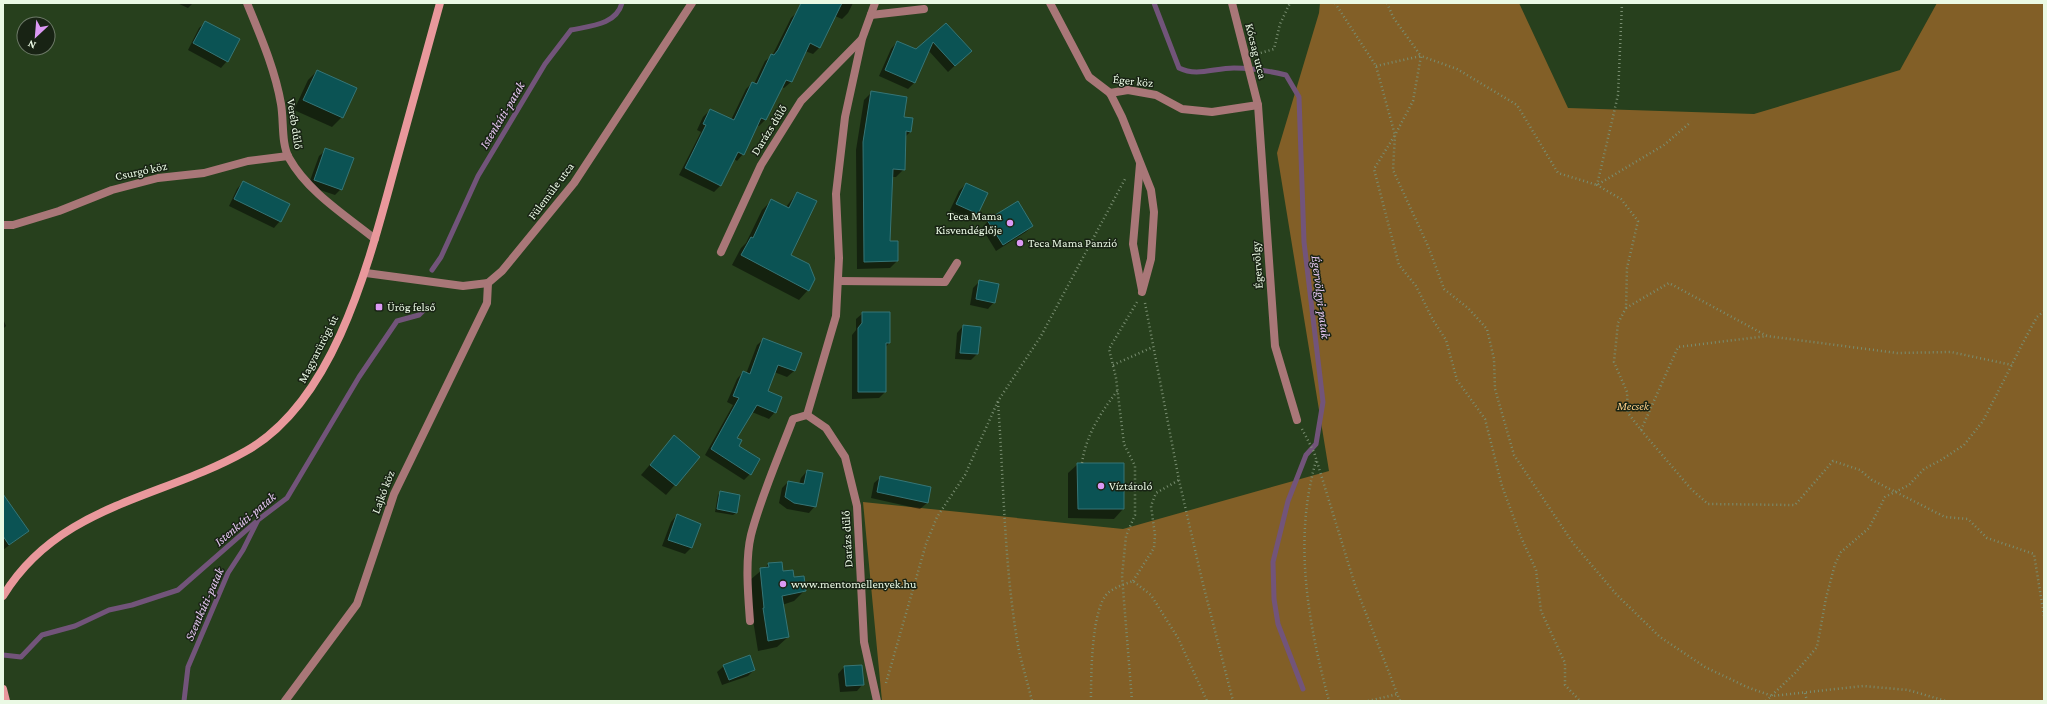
<svg xmlns="http://www.w3.org/2000/svg" width="2047" height="704" viewBox="0 0 2047 704" font-family="'Crimson Pro',serif">
  <style>
    .forest { fill: #825f27 }
    .shadow { fill: #0007 }
    .lines { fill: none; stroke-linecap: round; stroke-linejoin: round }
    .stream { stroke: #72547a; stroke-width: 5 }
    .building { fill: #0b5354; stroke: #367576 }
    .path { stroke: #798e71; stroke-width: 2.5; stroke-dasharray: 1 3; stroke-linecap: butt }
    .minor { stroke: #a97778; stroke-width: 8 }
    .secondary { stroke: #e9989c; stroke-width: 8 }
    .poi-dot { fill: #dc99f4; stroke: #182314; stroke-width: 1.5 }
    .labels { text-anchor: middle; dominant-baseline: central; stroke-width: 3; stroke-linejoin: round; paint-order: stroke }
    .street-label { font-size: 12px; fill: #eaf9e4; stroke: #182314 }
    .poi-label { font-size: 12px; fill: #eaf9e4; stroke: #182314; text-anchor: start }
    .park-label { font-size: 12px; font-style: italic; fill: #fdce87; stroke: #182314 }
    .water-label { font-size: 13px; font-style: italic; fill: #e9c9f5; stroke: #182314 }
  </style>
  <rect width="100%" height="100%" fill="#27401d"/>
  <path class="forest" d="M1320 3H1519L1568 108 1754 114 1900 70 1937 3H2044V701H882L863 502 1123 529 1329 471 1277 153 1319 13Z"/>
  <g class="shadow">
    <path d="M177 3H193L188 8Z"/>
    <path d="M807 3H853L848 13 842 19 835 16 819 48 813 54 805 51 791 82 784 88 781 87 765 120 759 126 757 125 743 154 737 161 734 159 720 186 714 192 679 175 701 132 697 130 703 117 710 110 731 120 746 89 752 83 754 84 765 61 772 56 791 18Z"/>
    <path d="M206 22 227 61 221 68 188 50 199 28Z"/>
    <path d="M946 24 964 57 948 72 928 50 914 83 908 89 879 76 891 49 897 42 917 51Z"/>
    <path d="M317 71 342 117 332 127 294 110 308 80Z"/>
    <path d="M872 92 903 118 910 132 905 137 904 169 896 177H891L889 242 897 261 890 268 857 269 856 150 864 100Z"/>
    <path d="M326 150 341 189 335 195 308 186 319 156Z"/>
    <path d="M243 182 280 221 274 228 229 206 237 189Z"/>
    <path d="M966 184 977 213 971 220 950 210 959 191Z"/>
    <path d="M797 193 790 255 808 290 799 300 732 265 741 248 746 243 762 210 771 201 786 207Z"/>
    <path d="M988 221 1032 226 1026 232 996 251 982 228Z"/>
    <path d="M980 281 994 302 988 309 970 305 973 288Z"/>
    <path d="M863 313 889 343 885 348V392L879 398 852 399V335L856 330V319Z"/>
    <path d="M3 319 6 326 3 329Z"/>
    <path d="M963 326 980 328 977 354 971 360 955 359 957 333Z"/>
    <path d="M764 339 800 353 794 371 787 377 774 372 766 392 775 412 769 419 752 412 736 438 737 446 750 474 744 480 705 455 733 405 727 402 737 379 743 372 746 374 757 345Z"/>
    <path d="M674 437 699 457 666 495 641 475Z"/>
    <path d="M1078 464 1123 509 1114 519 1068 518V473Z"/>
    <path d="M807 471 815 506 809 513 787 509 779 503 782 488 788 482 799 484 801 478Z"/>
    <path d="M881 477 927 503 920 509 871 498 874 483Z"/>
    <path d="M721 492 736 513 733 515 715 512 718 495Z"/>
    <path d="M3 511 28 531 3 550Z"/>
    <path d="M677 515 700 524 691 548 685 554 662 546 671 522Z"/>
    <path d="M769 564 793 579 804 591 794 601 782 605 788 637 777 647 758 651 753 620 750 580Z"/>
    <path d="M724 666 754 670 748 676 722 685 717 672Z"/>
    <path d="M844 667 863 684 857 691 840 692 838 674Z"/>
  </g>
  <g class="lines">
    <g class="stream">
      <path d="M1154 3 1179 68C1197 77 1214 68 1234 68 1252 68 1269 71 1286 75L1299 97 1304 242 1323 402 1316 444 1306 455 1288 501 1273 562 1274 599 1278 624 1303 689"/>
      <path d="M432 270 441 257 478 176 545 64 571 30C590 26 616 25 622 3"/>
      <path d="M3 655 21 657 42 635 75 626 109 610 132 605 178 590 258 520 287 498 359 377 397 321 419 315 427 307"/>
      <path d="M184 701 188 667 228 573 243 550 257 522"/>
    </g>
  </g>
  <g class="building">
    <path d="M801 3H842L820 48 810 43 792 82 786 80 766 120 761 118 744 155 738 152 721 186 685 168 706 125 703 124 710 109 734 120 752 82 757 84 771 54 774 55 778 50Z"/>
    <path d="M205 21 240 39 228 62 193 43Z"/>
    <path d="M946 23 972 51 955 66 933 42 915 83 885 70 897 41 916 49Z"/>
    <path d="M317 70 357 88 343 118 303 100Z"/>
    <path d="M871 91 907 97 904 117 913 118 911 132 906 131 905 170 893 169 890 241H898V261L864 262 863 142Z"/>
    <path d="M325 148 354 158 342 190 314 180Z"/>
    <path d="M243 181 290 204 281 222 234 199Z"/>
    <path d="M966 183 988 193 978 214 956 204Z"/>
    <path d="M797 192 817 201 791 255 809 264 815 279 809 291 741 255 751 237 753 238 771 199 789 208Z"/>
    <path d="M1018 201 1033 226 1003 245 987 220Z"/>
    <path d="M979 280 999 284 995 303 976 299Z"/>
    <path d="M862 312H890V343H886V392H858V328L862 323Z"/>
    <path d="M963 325 981 327 978 354 960 353Z"/>
    <path d="M763 338 802 353 795 371 778 365 768 391 782 397 776 413 757 405 737 438 742 440 739 446 760 459 751 475 711 449 739 398 733 396 743 371 750 374Z"/>
    <path d="M674 435 700 457 676 486 650 465Z"/>
    <path d="M1077 463H1124V509H1078Z"/>
    <path d="M807 470 823 473 816 507 794 503 785 497 788 481 804 484Z"/>
    <path d="M880 476 931 487 928 503 877 492Z"/>
    <path d="M720 491 740 495 737 513 717 509Z"/>
    <path d="M3 494 29 531 9 545 3 536Z"/>
    <path d="M677 514 701 524 692 548 668 540Z"/>
    <path d="M782 562 783 571 793 570 794 577 804 576 806 591 782 596 789 637 768 641 763 608H764L760 568 769 567 768 563Z"/>
    <path d="M750 655 755 670 729 680 723 665Z"/>
    <path d="M862 665 864 685 846 686 844 666Z"/>
  </g>
  <g class="lines">
    <g class="path">
      <path d="M1335 3 1376 66 1395 135 1374 169 1399 265 1416 286 1433 320 1446 340 1457 380 1485 419 1502 486 1520 535 1536 570 1541 611 1565 663V685L1580 701"/>
      <path d="M1387 3 1393 17 1421 56 1413 101 1395 135 1393 170 1428 246 1444 289 1468 308 1487 329 1494 359 1495 389 1514 455 1573 543 1616 594 1660 637 1705 667 1747 687 1772 696 1863 686 1908 690 1946 701"/>
      <path d="M1622 3 1618 95 1597 185 1621 199 1638 221 1627 268 1626 308 1618 323 1614 362 1627 392 1628 413 1641 430 1691 489 1708 504 1795 505 1833 461 1860 470 1872 480 1945 517 1968 519 1987 538 2034 554 2044 616"/>
      <path d="M1257 54 1274 49 1280 24 1290 3"/>
      <path d="M1376 66 1421 56 1457 69 1517 105 1558 173 1597 185 1664 145 1691 122"/>
      <path d="M1145 303 1179 480 1202 580 1233 701"/>
      <path d="M1626 308 1669 283 1767 336 1897 353 1951 352 2012 365"/>
      <path d="M1113 365 1153 347"/>
      <path d="M998 402C1004 485 1004 569 1019 651 1023 668 1028 684 1032 701"/>
      <path d="M1302 429 1314 452 1355 585 1400 701"/>
      <path d="M1641 430 1678 347 1767 336"/>
      <path d="M1316 461C1293 540 1308 623 1329 701"/>
      <path d="M1082 463C1086 435 1101 412 1118 390"/>
      <path d="M1133 581 1154 548 1155 535 1151 506 1156 493 1179 480"/>
      <path d="M886 683 926 544 937 517 965 475 998 401 1041 336 1125 179"/>
      <path d="M1805 693 1807 701"/>
      <path d="M1091 701C1091 678 1091 608 1108 593 1115 587 1125 584 1133 581L1151 595 1178 638 1207 701"/>
      <path d="M1132 701 1122 576 1126 536 1135 515V466L1124 444 1116 378 1109 349 1137 302"/>
      <path d="M1368 701 1398 694"/>
      <path d="M1766 701 1795 673 1817 647 1826 598 1835 564 1841 552 1869 528 1885 497 1909 485 1924 469 1941 460 1964 445 1983 421 2026 337 2037 317 2044 311"/>
    </g>
    <g class="minor">
      <path d="M247 3C260 35 275 69 281 104 284 121 281 143 289 158 308 192 345 215 375 239"/>
      <path d="M1050 3 1089 77 1110 93 1122 117 1151 190 1154 212 1151 259 1142 292"/>
      <path d="M1232 3 1258 105 1275 346 1297 420"/>
      <path d="M871 15 924 9"/>
      <path d="M1110 93 1128 90 1156 95 1182 109 1212 112 1258 105"/>
      <path d="M1140 164 1133 244 1142 290"/>
      <path d="M3 225H13L59 211 112 190 158 178 204 173 248 161 288 156"/>
      <path d="M721 252 761 165 801 101 861 40"/>
      <path d="M366 273 463 286 488 283 502 271 574 183 692 3"/>
      <path d="M838 281 945 282 957 263"/>
      <path d="M807 415 836 316 839 258 836 194 845 117 862 39 875 3"/>
      <path d="M750 621C748 595 745 560 751 535 761 496 779 456 793 419L807 415 826 428 845 457 857 506 864 642 877 701"/>
      <path d="M285 701 357 604 394 494 487 303 488 283"/>
    </g>
    <g class="secondary">
      <path d="M3 596C59 504 161 499 246 451 337 400 370 257 396 163 411 110 425 56 440 3"/>
      <path d="M3 689 6 701"/>
    </g>
  </g>
  <g class="poi-dot">
    <circle cx="1010" cy="223" r="4"/>
    <circle cx="1020" cy="243" r="4"/>
    <rect x="375" y="303" width="8" height="8" rx="2"/>
    <circle cx="1101" cy="486" r="4"/>
    <circle cx="783" cy="584" r="4"/>
  </g>
  <g class="labels">
    <g class="street-label">
      <text transform="translate(1256 51) rotate(76)">Kócsag utca</text>
      <text transform="translate(1133 81) rotate(6)">Éger köz</text>
      <text transform="translate(295 124) rotate(81)">Veréb dűlő</text>
      <text transform="translate(769 130) rotate(-58)">Darázs dűlő</text>
      <text transform="translate(141 171) rotate(-12)">Csurgó köz</text>
      <text transform="translate(551 191) rotate(-53)">Fülemüle utca</text>
      <text transform="translate(1257 265) rotate(-94)">Égervölgy</text>
      <text transform="translate(318 349) rotate(-63)">Magyarürögi út</text>
      <text transform="translate(383 492) rotate(-69)">Lajkó köz</text>
      <text transform="translate(847 539) rotate(-93)">Darázs dűlő</text>
    </g>
    <g class="poi-label">
      <text x="1002" y="216" text-anchor="end">Teca Mama<tspan x="1002" dy="14">Kisvendéglője</tspan></text>
      <text x="1028" y="243">Teca Mama Panzió</text>
      <text x="387" y="307">Ürög felső</text>
      <text x="1109" y="486">Víztároló</text>
      <text x="791" y="584">www.mentomellenyek.hu</text>
    </g>
    <g class="park-label">
      <text x="1633" y="406">Mecsek</text>
    </g>
    <g class="water-label">
      <text transform="translate(502 115) rotate(-59)">Istenkúti-patak</text>
      <text transform="translate(1321 297) rotate(83)">Égervölgyi-patak</text>
      <text transform="translate(245 519) rotate(-40)">Istenkúti-patak</text>
      <text transform="translate(204 604) rotate(-66)">Szentkúti-patak</text>
    </g>
  </g>
  <rect width="2047" height="704" fill="none" stroke="#eaf9e4" stroke-width="8"/>
  <g transform="translate(36 36) rotate(206)"><circle r="19" fill="#182314" stroke="#6c7967"/>
  <path d="M0-3L7 15L0 10L-7 15Z" fill="#dc99f4"/>
  <text y="-6" font-size="11" font-weight="bold" text-anchor="middle" fill="#eaf9e4">N</text>
  </g>
</svg>
